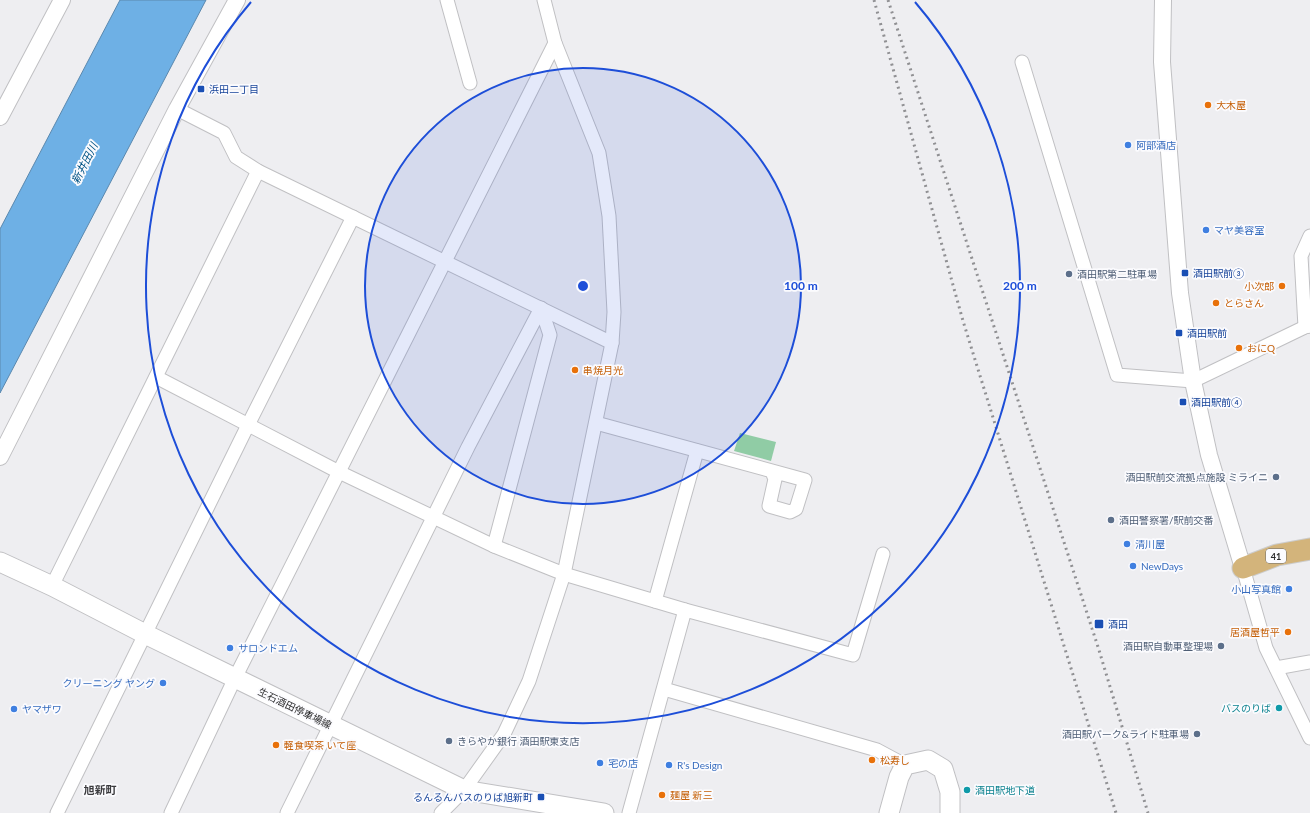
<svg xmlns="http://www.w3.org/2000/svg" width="1310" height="813" viewBox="0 0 1310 813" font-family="Lato,'Noto Sans JP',sans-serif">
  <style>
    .green { fill: #90cca5 }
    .water { fill: #6eb0e5; stroke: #5a88ae }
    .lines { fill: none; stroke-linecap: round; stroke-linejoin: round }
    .minor-casing { stroke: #c0c0c3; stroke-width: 15 }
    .tertiary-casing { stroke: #c0c0c3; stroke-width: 18 }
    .secondary-casing { stroke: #c0c0c3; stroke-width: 21 }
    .primary-casing { stroke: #ccc; stroke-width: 23 }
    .minor { stroke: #fff; stroke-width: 13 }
    .tertiary { stroke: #fff; stroke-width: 16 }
    .secondary { stroke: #fff; stroke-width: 19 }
    .primary { stroke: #d3b47b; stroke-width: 21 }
    .rail { stroke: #909093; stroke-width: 3; stroke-dasharray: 2 4; stroke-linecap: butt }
    .ring { fill: none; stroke: #1d4ed8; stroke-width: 2 }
    .transit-dot { fill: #1a4fb4; stroke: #fbfbfe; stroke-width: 1.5 }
    .food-dot { fill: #e8710a; stroke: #fbfbfe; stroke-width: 1.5 }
    .shop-dot { fill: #3f7fe0; stroke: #fbfbfe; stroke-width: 1.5 }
    .service-dot { fill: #5c6f8a; stroke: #fbfbfe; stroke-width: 1.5 }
    .culture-dot { fill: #0f9aa8; stroke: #fbfbfe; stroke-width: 1.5 }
    .labels { text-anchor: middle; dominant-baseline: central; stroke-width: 3.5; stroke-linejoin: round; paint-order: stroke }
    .shield { fill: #fbfbfe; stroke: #69696b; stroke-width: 1 }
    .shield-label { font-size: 9px; font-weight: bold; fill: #2b2b2c }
    .transit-label { font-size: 10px; fill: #164399; stroke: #fbfbfe; text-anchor: start }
    .food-label { font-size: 10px; fill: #c56008; stroke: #fbfbfe; text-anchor: start }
    .shop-label { font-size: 10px; fill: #366cbe; stroke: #fbfbfe; text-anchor: start }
    .service-label { font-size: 10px; fill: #4e5e75; stroke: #fbfbfe; text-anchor: start }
    .street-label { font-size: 10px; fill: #2b2b2c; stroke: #fbfbfe }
    .culture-label { font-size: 10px; fill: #0d838f; stroke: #fbfbfe; text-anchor: end }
    .water-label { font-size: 11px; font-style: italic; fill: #055687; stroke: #fbfbfe }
    .neighbourhood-label { font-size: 11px; font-weight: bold; fill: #3a3a3d; stroke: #fbfbfe }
    .centre { fill: #1d4ed8; stroke: #fbfbfe; stroke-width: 2 }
    .ring-label { font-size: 12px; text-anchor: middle; font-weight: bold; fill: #1d4ed8; stroke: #fbfbfe; stroke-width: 3.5; stroke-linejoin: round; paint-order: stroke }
  </style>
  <rect width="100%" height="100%" fill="#eeeef1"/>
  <path class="green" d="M740 433 776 442 771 461 734 451Z"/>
  <path class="water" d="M120 0H206L0 393V229Z"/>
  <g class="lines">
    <defs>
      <g id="minor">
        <path d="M447 0 470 83"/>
        <path d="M1022 62 1117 375 1193 381 1305 327 1310 326"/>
        <path d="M177 109 224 133 236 157 258 171 612 343"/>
        <path d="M1305 327 1301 256 1310 236"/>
        <path d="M156 377 339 472 494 546 564 574 685 610 629 813"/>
        <path d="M596 423 805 480 796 509 790 512 769 506 775 479 772 472"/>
        <path d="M1243 568 1266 648 1310 738"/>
        <path d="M52 586 258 171"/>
        <path d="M655 601 697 451"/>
        <path d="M685 610 853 655 883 554"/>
        <path d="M1276 668 1310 662"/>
        <path d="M664 689 877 750 905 765"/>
        <path d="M57 813 248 425 353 217"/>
        <path d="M171 813 235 678 555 43"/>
        <path d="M287 813 468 447 541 308 550 335 494 546"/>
        <path d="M441 813 464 790 504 734 529 681 564 574 612 343 614 312 609 216 599 153 555 43 544 0"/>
      </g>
      <g id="tertiary">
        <path d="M1163 0 1162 62 1180 293 1193 381 1209 455 1243 568"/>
        <path d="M0 117 62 0"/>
        <path d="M0 457 177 109 237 0"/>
      </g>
      <g id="secondary">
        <path d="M0 562 52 586 145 634 464 790 604 813"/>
        <path d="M889 813 899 777 905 765 928 760 943 769 950 792V813"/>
      </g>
      <path id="primary" d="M1243 568 1277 555 1310 549"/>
    </defs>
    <use href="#minor" class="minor-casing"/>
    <use href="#tertiary" class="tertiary-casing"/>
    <use href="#secondary" class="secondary-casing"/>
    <use href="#primary" class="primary-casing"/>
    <use href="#minor" class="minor"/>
    <use href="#tertiary" class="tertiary"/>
    <use href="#secondary" class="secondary"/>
    <use href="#primary" class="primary"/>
    <g class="rail">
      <path d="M874 0 963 321 1116 813"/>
      <path d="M888 0 1099 650 1148 813"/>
    </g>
  </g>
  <circle cx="583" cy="286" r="218" fill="#1d4ed8" fill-opacity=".12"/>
  <g class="ring">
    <circle cx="583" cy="286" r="218"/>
    <path d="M915 2A437 437 0 1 1 251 2"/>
  </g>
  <g class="transit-dot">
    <rect x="197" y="85" width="8" height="8" rx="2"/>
    <rect x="1181" y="269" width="8" height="8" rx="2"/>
    <rect x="1175" y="329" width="8" height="8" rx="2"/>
    <rect x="1179" y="398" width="8" height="8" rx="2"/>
    <rect x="1094" y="619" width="10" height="10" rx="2"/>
    <rect x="537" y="793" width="8" height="8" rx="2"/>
  </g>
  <g class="food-dot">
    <circle cx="1208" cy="105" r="4"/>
    <circle cx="1282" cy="286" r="4"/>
    <circle cx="1216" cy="303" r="4"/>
    <circle cx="1239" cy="348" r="4"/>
    <circle cx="575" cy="370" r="4"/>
    <circle cx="1288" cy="632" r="4"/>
    <circle cx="276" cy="745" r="4"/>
    <circle cx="872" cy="760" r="4"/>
    <circle cx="662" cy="795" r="4"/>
  </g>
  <g class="shop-dot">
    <circle cx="1128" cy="145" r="4"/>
    <circle cx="1206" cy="230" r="4"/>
    <circle cx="1127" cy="544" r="4"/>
    <circle cx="1133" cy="566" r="4"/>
    <circle cx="1289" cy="589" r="4"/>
    <circle cx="230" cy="648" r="4"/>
    <circle cx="163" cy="683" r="4"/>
    <circle cx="14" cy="709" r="4"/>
    <circle cx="600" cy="763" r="4"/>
    <circle cx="669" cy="765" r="4"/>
  </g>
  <g class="service-dot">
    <circle cx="1069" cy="274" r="4"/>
    <circle cx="1276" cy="477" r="4"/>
    <circle cx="1111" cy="520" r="4"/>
    <circle cx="1221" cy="646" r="4"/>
    <circle cx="1197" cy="734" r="4"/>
    <circle cx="449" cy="741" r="4"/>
  </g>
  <g class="culture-dot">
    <circle cx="1279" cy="708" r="4"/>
    <circle cx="967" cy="790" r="4"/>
  </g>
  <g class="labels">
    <rect class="shield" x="1266" y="549" width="20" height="14" rx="3"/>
    <g class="shield-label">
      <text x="1276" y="556">41</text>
    </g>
    <g class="transit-label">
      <text x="209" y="89">浜田二丁目</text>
      <text x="1193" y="273">酒田駅前③</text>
      <text x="1187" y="333">酒田駅前</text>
      <text x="1191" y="402">酒田駅前④</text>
      <text x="1108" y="624">酒田</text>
      <text x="533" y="797" text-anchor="end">るんるんバスのりば旭新町</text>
    </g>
    <g class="food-label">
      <text x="1216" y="105">大木屋</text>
      <text x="1274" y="286" text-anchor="end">小次郎</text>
      <text x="1224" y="303">とらさん</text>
      <text x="1247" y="348">おにQ</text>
      <text x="583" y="370">串焼月光</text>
      <text x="1280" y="632" text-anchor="end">居酒屋哲平</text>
      <text x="284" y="745">軽食喫茶 いて座</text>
      <text x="880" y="760">松寿し</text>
      <text x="670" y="795">麺屋 新三</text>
    </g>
    <g class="shop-label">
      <text x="1136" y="145">阿部酒店</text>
      <text x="1214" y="230">マヤ美容室</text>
      <text x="1135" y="544">清川屋</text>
      <text x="1141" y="566">NewDays</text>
      <text x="1281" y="589" text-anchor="end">小山写真館</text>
      <text x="238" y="648">サロンドエム</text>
      <text x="155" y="683" text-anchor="end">クリーニング ヤング</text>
      <text x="22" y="709">ヤマザワ</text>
      <text x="608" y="763">宅の店</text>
      <text x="677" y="765">R's Design</text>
    </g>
    <g class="service-label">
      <text x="1077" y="274">酒田駅第二駐車場</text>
      <text x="1268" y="477" text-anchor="end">酒田駅前交流拠点施設 ミライニ</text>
      <text x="1119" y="520">酒田警察署/駅前交番</text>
      <text x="1213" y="646" text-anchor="end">酒田駅自動車整理場</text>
      <text x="1189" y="734" text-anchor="end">酒田駅パーク&amp;ライド駐車場</text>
      <text x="457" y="741">きらやか銀行 酒田駅東支店</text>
    </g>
    <g class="street-label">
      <text transform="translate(295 708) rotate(26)">生石酒田停車場線</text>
    </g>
    <g class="culture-label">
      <text x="1271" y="708">バスのりば</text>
      <text x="975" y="790" text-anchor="start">酒田駅地下道</text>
    </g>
    <g class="water-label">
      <text transform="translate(84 163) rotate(-63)">新井田川</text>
    </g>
    <g class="neighbourhood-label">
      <text x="100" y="789">旭新町</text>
    </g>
  </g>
  <circle cx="583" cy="286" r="6" class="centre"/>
  <g class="ring-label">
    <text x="801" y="290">100 m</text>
    <text x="1020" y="290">200 m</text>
  </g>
</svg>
